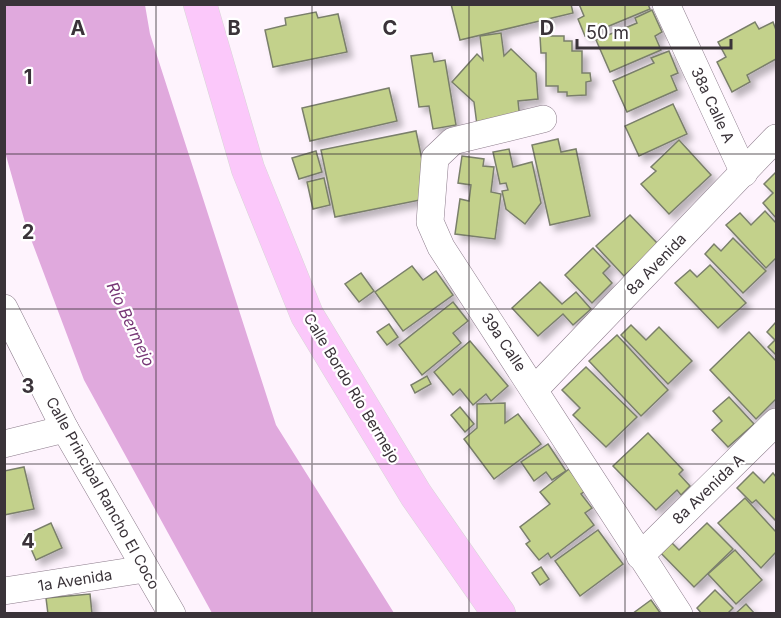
<svg xmlns="http://www.w3.org/2000/svg" width="781" height="618" viewBox="0 0 781 618" font-family="Inter,sans-serif">
  <style>
    .water { fill: #e0a9dd }
    .building { fill: #c3d18b; stroke: #7a7f6b; stroke-width: 1.5; filter: url(#shadow) }
    .lines { fill: none; stroke-linecap: round; stroke-linejoin: round }
    .minor-casing { stroke: #8c7c8b; stroke-width: 28 }
    .major-casing { stroke: #d8d6d7; stroke-width: 34 }
    .minor { stroke: #fff; stroke-width: 27 }
    .major { stroke: #fbc8fa; stroke-width: 33 }
    .grid { fill: none; stroke: #3a3339; stroke-width: 1.5; stroke-opacity: 0.55 }
    .labels { text-anchor: middle; dominant-baseline: central; stroke-width: 4.5; stroke-linejoin: round; paint-order: stroke }
    .street-label { font-size: 15px; fill: #3a3339; stroke: #fff }
    .water-label { font-size: 16px; font-style: italic; fill: #773776; stroke: #fff }
    .grid-label { font-size: 20px; text-anchor: middle; font-weight: bold; fill: #3a3339; stroke: #fff; stroke-width: 4.5; stroke-linejoin: round; paint-order: stroke }
  </style>
  <defs>
    <filter id="shadow"><feDropShadow dx="5.5" dy="5.5" stdDeviation="3" flood-color="#0004"/></filter>
  </defs>
  <rect width="100%" height="100%" fill="#fef3fd"/>
  <path class="water" d="M4 5H145L150 34 276 425 394 613H212L84 380 26 226 5 152Z"/>
  <g class="building">
    <path d="M451 4H571L573 13 460 40Z"/>
    <path d="M579 4H648L650 9 585 36 578 19 584 16Z"/>
    <path d="M652 10 662 32 655 36 661 50 610 72 596 40 637 23 635 18Z"/>
    <path d="M316 12 318 18 338 14 347 52 273 67 265 30 286 25 285 18Z"/>
    <path d="M755 22 759 29 773 22 776 30V59L747 75 750 82 732 92 717 62 726 57 718 42Z"/>
    <path d="M501 33 504 56 511 49 536 73 538 99 518 101 520 120 477 125 474 102 452 82 477 54 483 60 480 36Z"/>
    <path d="M540 36H564V41H572V51H582V73H590L591 81 586 82V95L567 96V92H558V86H546V53H541Z"/>
    <path d="M669 51 678 73 671 76 677 90 627 112 613 81 654 63 651 58Z"/>
    <path d="M432 53 434 62 445 60 456 125 433 129 429 106 419 107 411 56Z"/>
    <path d="M389 88 397 121 310 141 302 108Z"/>
    <path d="M673 104 687 134 639 156 625 126Z"/>
    <path d="M416 131 430 198 335 217 321 150Z"/>
    <path d="M558 139 561 152 576 149 590 216 550 225 532 145Z"/>
    <path d="M679 140 711 175 669 214 641 184 656 171 651 167Z"/>
    <path d="M509 149 513 167 532 162 541 203 525 224 506 209 502 191 508 190 506 183 500 184 493 152Z"/>
    <path d="M316 151 322 172 299 179 292 158Z"/>
    <path d="M462 156 484 159 483 166 494 167 491 192 501 194 495 239 455 234 460 199 469 201 471 185 458 183Z"/>
    <path d="M776 172V218L763 203 773 193 764 184Z"/>
    <path d="M324 178 330 205 313 209 307 182Z"/>
    <path d="M765 211 776 223V258L766 268 726 225 740 213 751 225Z"/>
    <path d="M630 215 658 244 624 276 596 246Z"/>
    <path d="M733 238 766 271 743 293 705 254 714 244 721 251Z"/>
    <path d="M593 248 610 266 603 273 612 283 592 303 565 275Z"/>
    <path d="M710 265 746 303 718 328 675 283 690 270 697 277Z"/>
    <path d="M412 266 423 280 436 271 453 295 403 331 375 292Z"/>
    <path d="M361 273 374 291 359 302 345 284Z"/>
    <path d="M540 282 562 304 576 292 591 309 573 325 563 314 538 336 512 308Z"/>
    <path d="M453 302 468 321 453 333 461 343 422 375 399 345Z"/>
    <path d="M776 322V355L768 347 775 340 767 332Z"/>
    <path d="M389 324 398 337 387 345 377 332Z"/>
    <path d="M631 325 646 340 659 327 692 361 668 384 621 335Z"/>
    <path d="M749 332 776 361V399L756 419 710 370Z"/>
    <path d="M617 335 668 390 641 416 589 361Z"/>
    <path d="M470 341 508 386 491 401 486 394 473 405 460 389 453 395 434 372Z"/>
    <path d="M586 367 637 417 606 447 573 415 580 408 562 390Z"/>
    <path d="M427 376 431 384 415 393 411 385Z"/>
    <path d="M729 397 754 424 728 447 712 430 722 421 713 411Z"/>
    <path d="M505 403V423L518 414 541 444 494 479 464 439 477 428V404Z"/>
    <path d="M460 407 474 424 465 432 451 415Z"/>
    <path d="M648 433 683 470 679 474 690 486 681 495 677 490 656 510 613 466Z"/>
    <path d="M548 444 566 471 552 480 546 472 534 481 521 462Z"/>
    <path d="M24 467 34 509 4 515V471Z"/>
    <path d="M569 469 585 491 581 494 592 508 585 513 594 525 551 558 548 553 539 560 526 544 530 541 520 527 550 504 540 492Z"/>
    <path d="M753 472 764 483 773 473 776 477V521L756 500 752 503 737 488Z"/>
    <path d="M745 498 776 532V552L761 568 718 523Z"/>
    <path d="M51 523 62 548 36 560 25 535Z"/>
    <path d="M707 523 733 549 694 587 656 548 667 538 679 550Z"/>
    <path d="M598 530 623 564 580 596 555 561Z"/>
    <path d="M735 550 762 580 736 604 708 574Z"/>
    <path d="M541 567 549 579 540 585 532 573Z"/>
    <path d="M715 590 733 608 727 614H702L697 608Z"/>
    <path d="M90 594 92 614H48L46 598Z"/>
    <path d="M651 600 661 614H632Z"/>
    <path d="M746 604 755 614H735Z"/>
  </g>
  <g class="lines">
    <defs>
      <g id="minor">
        <path d="M666 4 744 173"/>
        <path d="M543 119 453 141 435 158 430 222 441 247 679 614"/>
        <path d="M4 308 65 429 172 614"/>
        <path d="M535 389 776 138"/>
        <path d="M4 444 65 429"/>
        <path d="M640 556 776 422"/>
        <path d="M4 591 145 569"/>
      </g>
      <path id="major" d="M200 4 248 169 307 315 416 495 499 614"/>
    </defs>
    <use href="#minor" class="minor-casing"/>
    <use href="#major" class="major-casing"/>
    <use href="#minor" class="minor"/>
    <use href="#major" class="major"/>
  </g>
  <path class="grid" d="M156 4V614M312 4V614M469 4V614M625 4V614M4 154H776M4 309H776M4 464H776"/>
  <g class="labels">
    <g class="street-label">
      <text transform="translate(713 105) rotate(65)">38a Calle A</text>
      <text transform="translate(656 264) rotate(-46)">8a Avenida</text>
      <text transform="translate(504 342) rotate(56)">39a Calle</text>
      <text transform="translate(352 388) rotate(59)">Calle Bordo Río Bermejo</text>
      <text transform="translate(708 489) rotate(-44)">8a Avenida A</text>
      <text transform="translate(103 493) rotate(61)">Calle Principal Rancho El Coco</text>
      <text transform="translate(75 580) rotate(-9)">1a Avenida</text>
    </g>
    <g class="water-label">
      <text transform="translate(131 324) rotate(65)">Río Bermejo</text>
    </g>
  </g>
  <g class="grid-label">
    <text x="78" y="35">A</text>
    <text x="234" y="35">B</text>
    <text x="390" y="35">C</text>
    <text x="547" y="35">D</text>
    <text x="28" y="84">1</text>
    <text x="28" y="239">2</text>
    <text x="28" y="393">3</text>
    <text x="28" y="548">4</text>
  </g>
  <rect width="781" height="618" fill="none" stroke="#3a3339" stroke-width="12"/>
  <path d="M577 39v9h154v-9" fill="none" stroke="#3a3339" stroke-width="3"/>
  <text x="586" y="39" font-size="18" fill="#3a3339" stroke="#ffffff" stroke-width="4.5" paint-order="stroke">50 m</text>
</svg>
